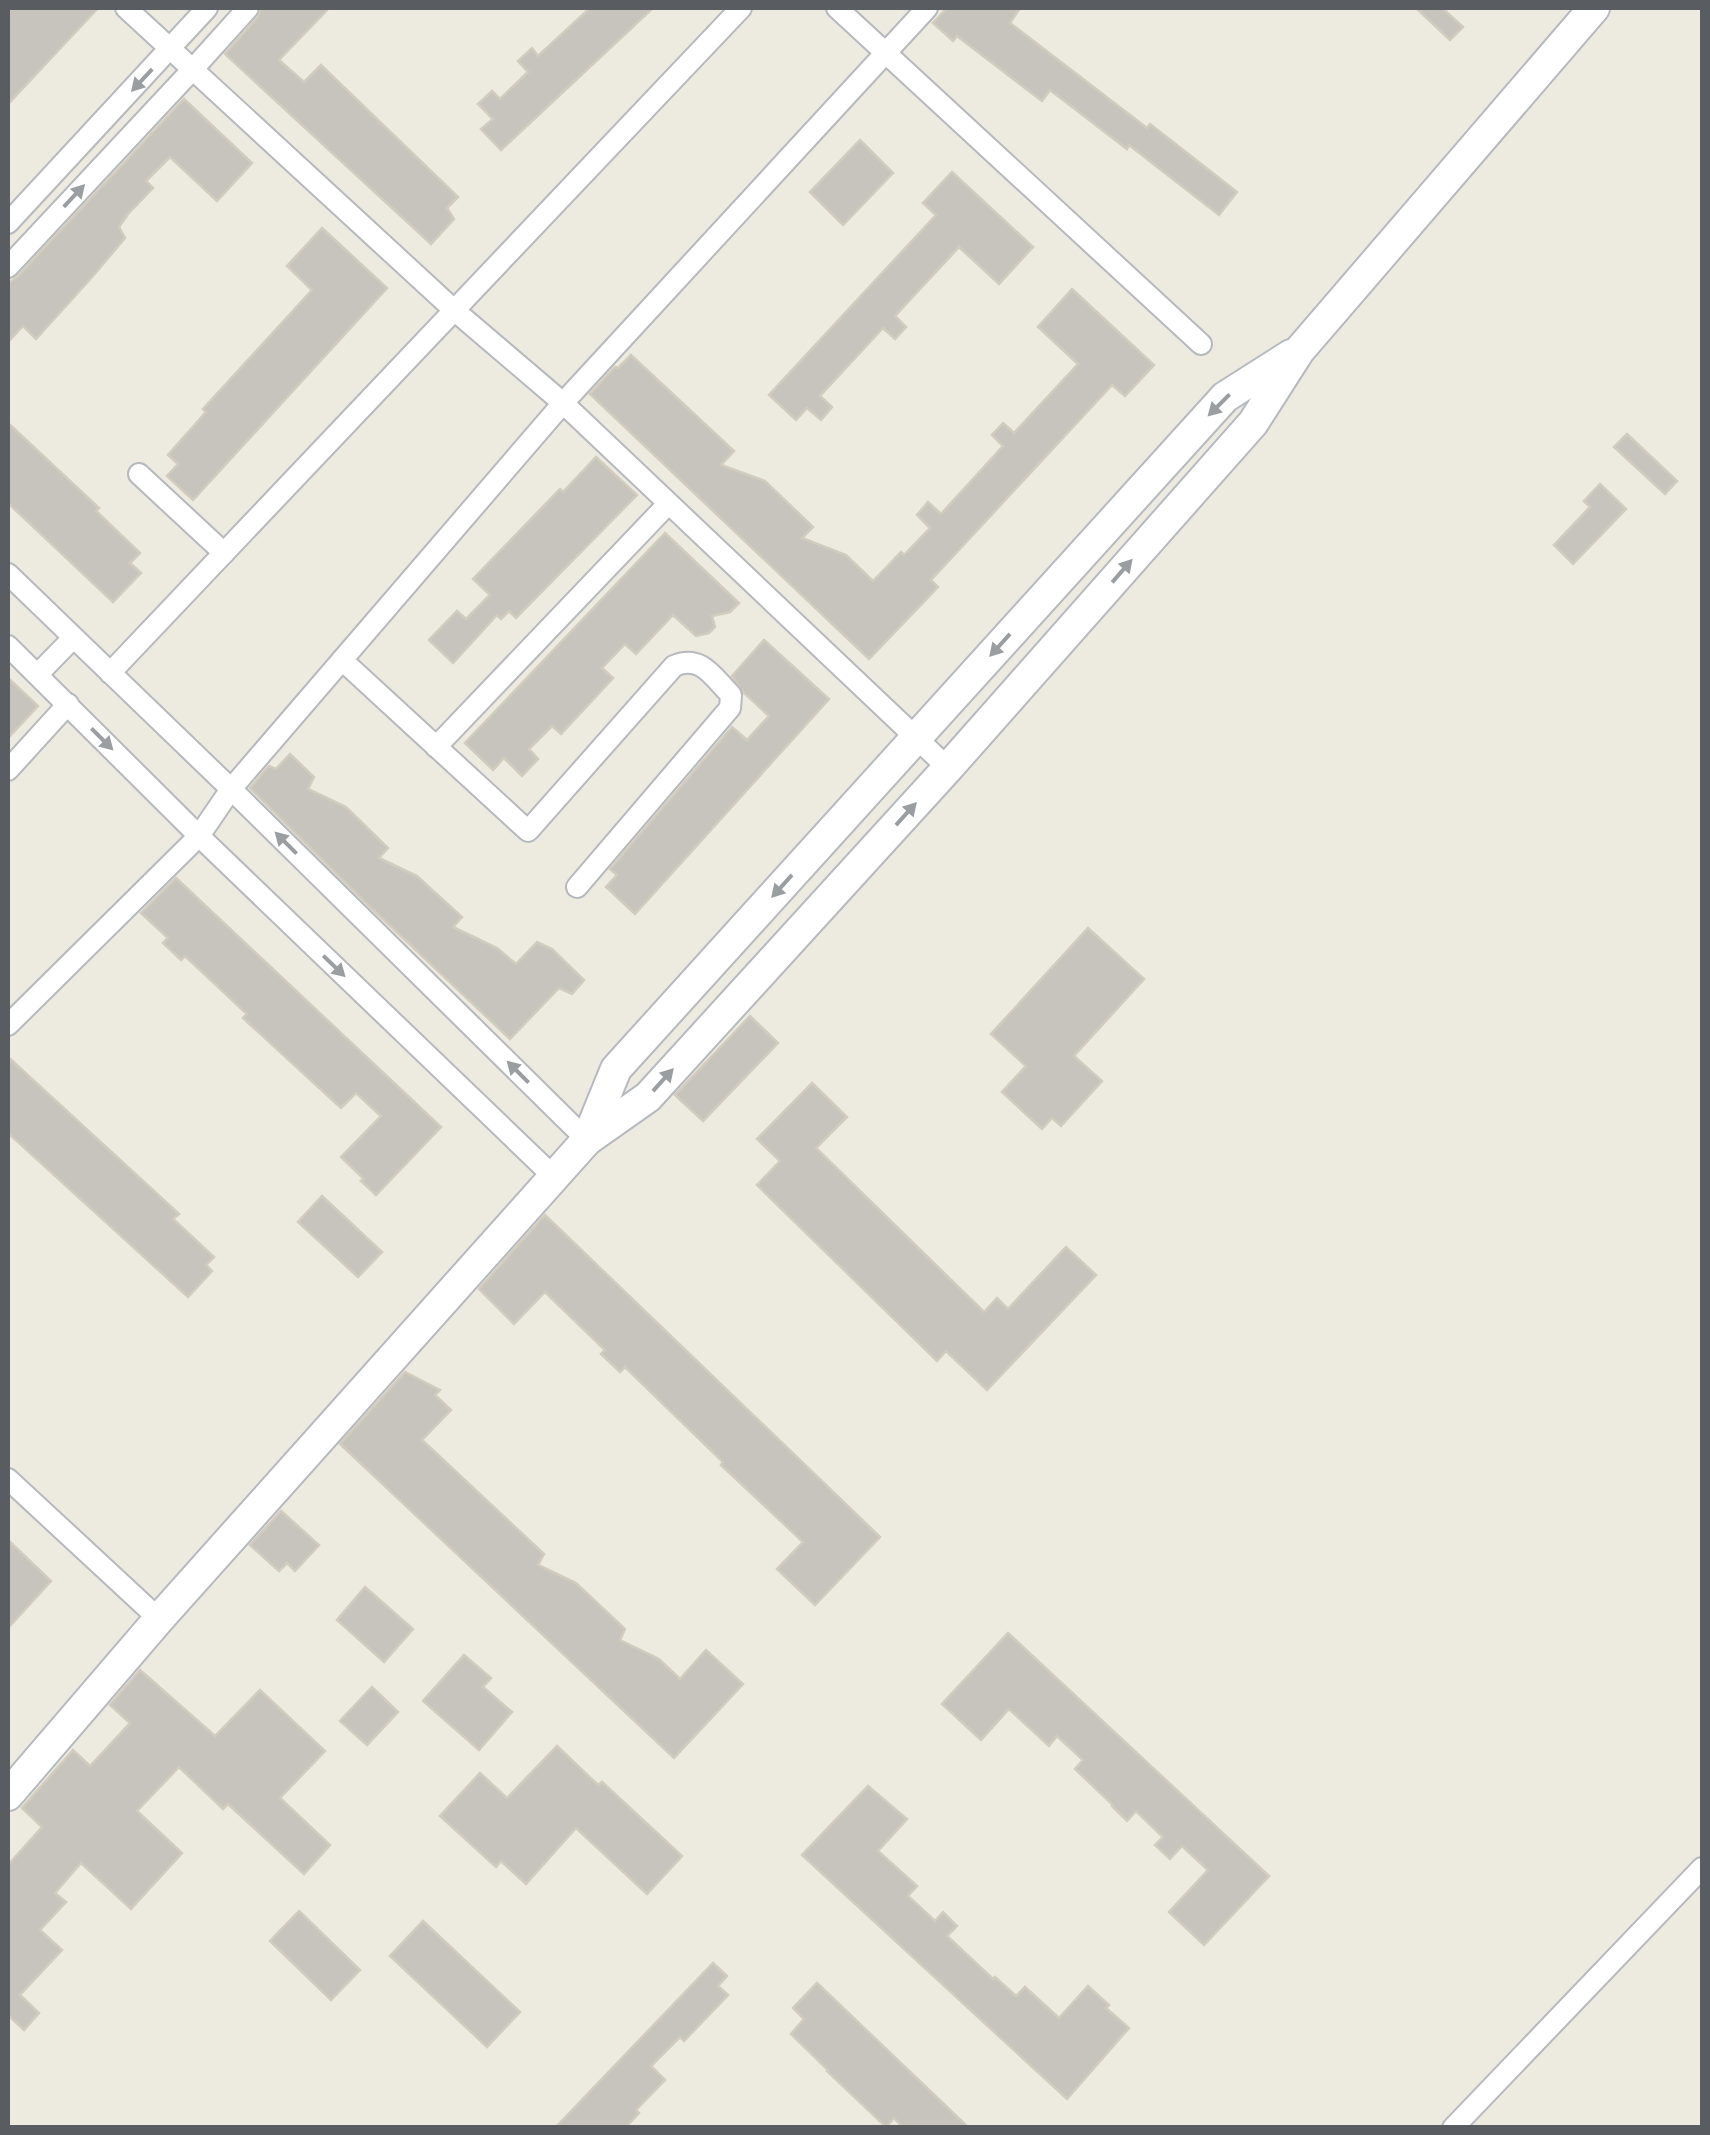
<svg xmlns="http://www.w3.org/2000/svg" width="1710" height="2135" viewBox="0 0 1710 2135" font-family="Roboto,sans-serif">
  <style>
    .building { fill: #c7c4bd; stroke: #d1ccbe; stroke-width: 2.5 }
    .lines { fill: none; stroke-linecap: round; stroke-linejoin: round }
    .street-casing { stroke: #b6b9be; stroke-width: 24 }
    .secondary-casing { stroke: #b6bac0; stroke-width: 34 }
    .street { stroke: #fff; stroke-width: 20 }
    .secondary { stroke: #fff; stroke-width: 30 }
    .oneway { fill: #9b9ea1 }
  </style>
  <rect width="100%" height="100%" fill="#edeae0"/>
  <g class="building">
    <path d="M8 8H98L8 104Z"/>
    <path d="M261 8H329L279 60 304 82 321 65 458 197 447 208 454 219 431 244 225 54 258 17Z"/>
    <path d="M590 8H653L501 150 481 129 493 119 478 104 492 91 500 99 528 72 518 61 532 48 538 56Z"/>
    <path d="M947 8H1020L1010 23 1147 128 1150 124 1237 192 1219 215 1129 145 1127 149 1050 90 1042 101 957 36 953 41 933 23Z"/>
    <path d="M1416 8H1442L1463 27 1450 40Z"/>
    <path d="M184 99 252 163 217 201 170 157 146 181 153 188 128 214 119 227 125 238 93 276 36 339 23 326 8 342V284L18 276Z"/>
    <path d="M860 140 893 173 843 225 810 192Z"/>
    <path d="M952 172 1033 247 999 284 959 247 895 316 906 327 895 339 883 328 820 396 832 407 821 420 807 408 796 420 769 395 936 215 923 203Z"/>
    <path d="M322 228 387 288 193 500 167 476 178 464 168 455 206 412 203 409 312 290 287 266Z"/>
    <path d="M1072 289 1154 365 1125 396 1112 385 931 580 938 587 869 659 590 394 615 367 618 368 631 355 734 451 721 465 765 481 813 527 802 538 846 555 873 581 901 552 904 555 930 528 917 515 928 502 941 514 1003 446 992 435 1003 423 1014 433 1078 364 1038 327Z"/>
    <path d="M8 423 99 508 96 511 140 553 130 563 141 573 113 602 8 503Z"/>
    <path d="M1627 434 1677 481 1665 494 1614 447Z"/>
    <path d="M596 457 637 495 516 618 509 611 501 619 497 615 453 663 429 640 457 611 466 619 490 595 473 579 560 489 563 492Z"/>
    <path d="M1600 484 1626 509 1573 564 1554 545 1590 507 1584 501Z"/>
    <path d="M665 533 739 603 730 612 712 616 715 627 709 633 696 636 673 615 636 654 625 644 602 668 613 678 561 734 552 726 529 749 538 759 522 776 504 758 493 770 465 743Z"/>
    <path d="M764 640 829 699 635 914 606 887 617 875 610 869 732 727 747 740 769 716 744 693 732 676Z"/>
    <path d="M8 678 38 706 8 738Z"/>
    <path d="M290 754 314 777 308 789 346 807 388 848 379 858 417 876 462 917 453 927 497 948 516 964 537 942 552 949 584 980 572 994 559 988 510 1039 366 903 250 788 269 766 276 769Z"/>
    <path d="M176 878 441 1127 376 1195 361 1181 364 1179 341 1157 381 1116 356 1093 341 1108 243 1018 247 1014 185 956 181 960 163 943 168 938 141 913Z"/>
    <path d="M1088 928 1144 979 1074 1056 1102 1081 1061 1126 1052 1118 1042 1129 1002 1092 1026 1066 991 1034Z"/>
    <path d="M750 1016 778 1043 703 1121 675 1095Z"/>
    <path d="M8 1057 179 1214 173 1219 214 1257 206 1265 212 1271 188 1297 8 1133Z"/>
    <path d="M812 1083 847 1117 816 1148 984 1312 997 1298 1008 1309 1066 1247 1096 1275 987 1390 946 1351 937 1361 757 1185 780 1161 757 1139Z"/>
    <path d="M322 1196 382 1252 358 1277 298 1222Z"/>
    <path d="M545 1215 880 1537 815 1605 777 1569 803 1542 721 1465 723 1462 625 1367 620 1372 601 1354 605 1350 545 1292 514 1324 479 1289Z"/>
    <path d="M405 1372 440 1390 435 1395 451 1410 422 1440 544 1554 538 1565 576 1583 625 1629 620 1640 659 1659 680 1679 706 1650 743 1684 674 1758 340 1444Z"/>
    <path d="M281 1511 319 1545 295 1571 287 1563 279 1571 250 1545Z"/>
    <path d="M8 1540 51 1581 8 1628Z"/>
    <path d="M365 1587 413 1629 384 1662 337 1620Z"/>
    <path d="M1008 1633 1269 1876 1204 1945 1169 1912 1208 1870 1182 1846 1170 1859 1155 1845 1163 1837 1136 1811 1127 1821 1112 1806 1113 1805 1075 1769 1083 1760 1057 1736 1049 1746 1009 1709 981 1740 942 1704Z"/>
    <path d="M464 1655 491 1678 483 1687 512 1712 479 1750 423 1701Z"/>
    <path d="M140 1670 215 1736 260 1690 325 1751 280 1798 330 1845 304 1874 228 1804 223 1809 179 1767 137 1811 182 1853 131 1909 81 1863 55 1893 66 1902 40 1930 62 1950 20 1995 39 2013 24 2030 8 2015V1865L42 1827 22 1808 73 1750 90 1766 130 1723 110 1705Z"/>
    <path d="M372 1687 398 1712 367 1745 340 1721Z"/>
    <path d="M557 1746 598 1785 602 1782 682 1856 647 1894 576 1828 526 1884 501 1861 496 1867 440 1816 480 1773 507 1798Z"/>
    <path d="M868 1786 907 1819 878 1851 917 1886 908 1896 935 1921 943 1912 957 1926 947 1936 993 1979 995 1977 1016 1996 1025 1987 1059 2018 1088 1986 1109 2005 1106 2008 1129 2028 1067 2099 802 1855Z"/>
    <path d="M299 1911 360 1970 331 2000 270 1941Z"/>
    <path d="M423 1921 520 2012 487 2047 390 1956Z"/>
    <path d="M713 1963 727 1976 718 1986 728 1995 684 2041 680 2037 651 2066 665 2080 636 2110 639 2113 625 2128H555Z"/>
    <path d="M817 1983 969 2128H904L894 2118 886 2127 827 2071 828 2070 791 2034 804 2019 793 2008Z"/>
  </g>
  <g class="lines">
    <defs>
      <g id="street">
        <path d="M126 8 454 310 563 403 948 768"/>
        <path d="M837 8 1201 344"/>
        <path d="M8 223 207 8"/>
        <path d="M8 267 193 69 248 8"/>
        <path d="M139 474 224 553"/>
        <path d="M8 574 231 789 587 1140"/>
        <path d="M8 646 199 836 554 1177"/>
        <path d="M342 660 528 831 674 666C701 654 713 677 731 695L730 708 577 887"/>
        <path d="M110 673 741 8"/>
        <path d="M38 674 73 638"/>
        <path d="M436 747 668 504"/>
        <path d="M8 770 68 704"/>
        <path d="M8 1025 199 836 231 789 563 403 927 8"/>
        <path d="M8 1479 159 1619"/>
        <path d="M1453 2128 1702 1868"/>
      </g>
      <g id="secondary">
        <path d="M587 1140 616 1069 1225 397 1291 355"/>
        <path d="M8 1795 159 1619 587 1140 648 1097 948 768 1253 423 1299 351 1594 8"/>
      </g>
    </defs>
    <use href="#street" class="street-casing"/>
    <use href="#secondary" class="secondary-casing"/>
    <use href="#street" class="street"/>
    <use href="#secondary" class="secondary"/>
  </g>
  <defs><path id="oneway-solid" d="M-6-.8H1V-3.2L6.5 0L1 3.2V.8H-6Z" transform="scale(2.5)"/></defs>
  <g class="oneway">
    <use href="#oneway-solid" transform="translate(142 80) rotate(133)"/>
    <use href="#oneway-solid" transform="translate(74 196) rotate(-47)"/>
    <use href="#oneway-solid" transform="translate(1219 405) rotate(135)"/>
    <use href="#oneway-solid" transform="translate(1122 571) rotate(-49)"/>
    <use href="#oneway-solid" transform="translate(1000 645) rotate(132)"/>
    <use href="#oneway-solid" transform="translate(102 739) rotate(45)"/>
    <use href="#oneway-solid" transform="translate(906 814) rotate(-48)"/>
    <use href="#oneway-solid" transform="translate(286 843) rotate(-135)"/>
    <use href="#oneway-solid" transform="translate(782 886) rotate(132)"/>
    <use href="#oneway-solid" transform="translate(334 966) rotate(44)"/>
    <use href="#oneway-solid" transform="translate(518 1072) rotate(-135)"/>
    <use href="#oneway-solid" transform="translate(663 1080) rotate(-48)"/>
  </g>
  <rect width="1710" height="2135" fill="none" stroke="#595d62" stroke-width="20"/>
</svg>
